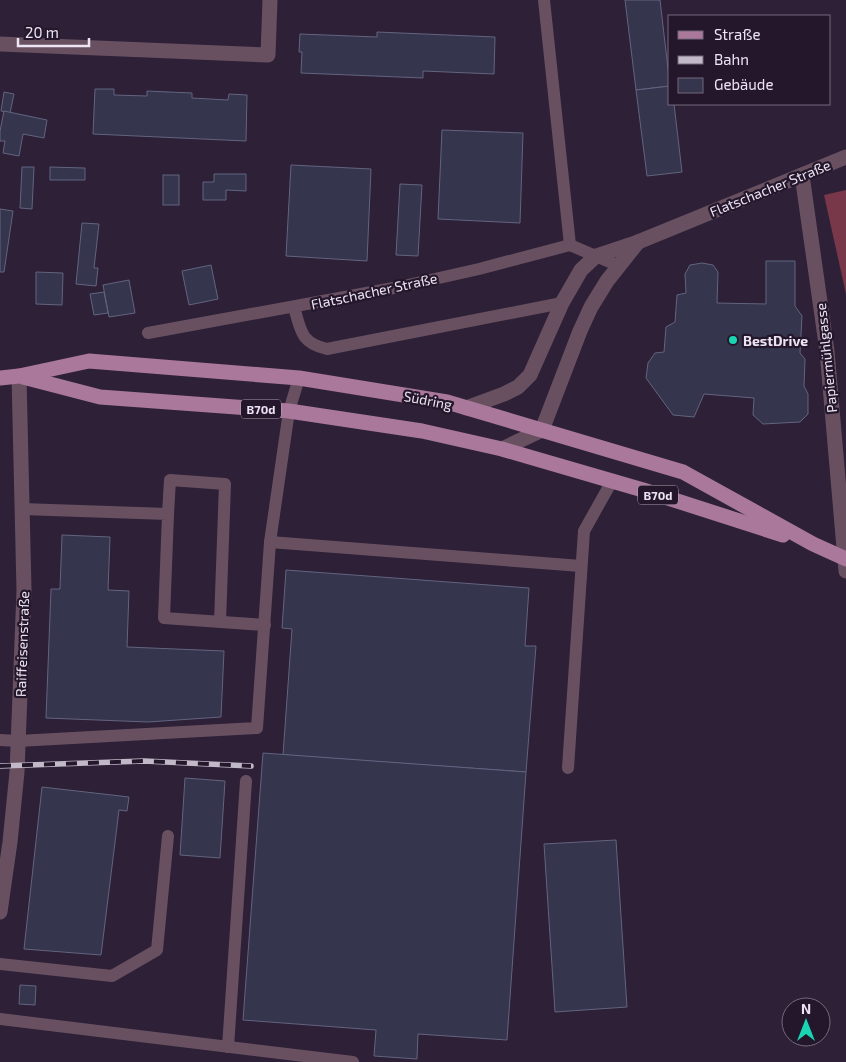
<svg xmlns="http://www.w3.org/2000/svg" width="846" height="1062" viewBox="0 0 846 1062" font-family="'Exo 2',sans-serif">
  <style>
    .green { fill: #783849 }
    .building { fill: #35354e; stroke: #636480 }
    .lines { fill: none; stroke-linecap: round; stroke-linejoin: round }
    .service { stroke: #685061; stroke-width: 12 }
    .minor { stroke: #685061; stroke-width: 15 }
    .tertiary { stroke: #685061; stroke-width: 15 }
    .primary { stroke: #a9789a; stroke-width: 15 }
    .rail-casing { stroke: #c1b8c8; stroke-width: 5.5 }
    .rail { stroke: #24172c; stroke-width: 4; stroke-dasharray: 11; stroke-linecap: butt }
    .poi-dot { fill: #19d5b2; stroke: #24172c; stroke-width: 2 }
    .labels { text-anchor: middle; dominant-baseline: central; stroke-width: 4.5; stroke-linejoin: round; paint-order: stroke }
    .shield { fill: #24172c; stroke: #b0a6b7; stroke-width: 1 }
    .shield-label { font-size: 12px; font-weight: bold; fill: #ece4f3 }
    .street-label { font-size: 14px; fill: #ece4f3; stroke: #24172c }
    .poi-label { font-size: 14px; font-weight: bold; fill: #ece4f3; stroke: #24172c; text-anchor: start }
  </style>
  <rect width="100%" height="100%" fill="#2d2037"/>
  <path class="green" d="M846 190V294L824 195Z"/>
  <g class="building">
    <path d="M625 0H660L670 86 636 90Z"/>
    <path d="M377 32 495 37 494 74 423 71V78L301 73 302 52H299L300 34 377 37Z"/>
    <path d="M670 86V104H674L682 172 647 176 636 90Z"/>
    <path d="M95 89H114V95L147 96V91L192 93V98L228 100 229 94 247 95 246 141 93 134Z"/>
    <path d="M4 92 14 94 10 113 1 111Z"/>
    <path d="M4 111 47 120 44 138 23 134 19 156 3 153 5 141H0V131Z"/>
    <path d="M442 130 523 133 520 223 438 219Z"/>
    <path d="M291 165 371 169 367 261 286 256Z"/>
    <path d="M22 167H34L32 209 20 208Z"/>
    <path d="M50 167 85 168V180H50Z"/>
    <path d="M214 174H246V191L226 190V200H203V182H214Z"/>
    <rect x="163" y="175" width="16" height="30"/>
    <path d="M400 184 422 185 418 256 396 255Z"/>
    <path d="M0 209 13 211 4 272H0Z"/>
    <path d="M82 223 99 224 94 268H98L96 286 76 284Z"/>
    <path d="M766 261H795V306L802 316 800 353 805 359 804 386 808 394V414L800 422 763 424 753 415 754 398 704 394 694 417 673 415 646 378 648 363 655 353 664 352 666 327 675 322 677 295 686 293 685 274 690 265 702 263 713 265 718 272 717 303 766 304Z"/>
    <path d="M211 265 218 299 189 305 182 271Z"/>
    <path d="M36 272 63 273 62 305 36 304Z"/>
    <path d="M129 280 135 313 109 317 103 285Z"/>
    <path d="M104 292 108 313 94 315 90 294Z"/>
    <path d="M62 535 110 537 108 590 129 591 127 647 224 651 221 717 148 722 46 718 51 589H60Z"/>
    <path d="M286 570 529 588 525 646H536L526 772 283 755 292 629 282 628Z"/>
    <path d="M263 753 526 772 507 1040 418 1034 417 1059 374 1056 376 1030 243 1020Z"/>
    <path d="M185 778 225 781 220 858 180 855Z"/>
    <path d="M42 787 129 797 127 811 119 810 101 955 24 949Z"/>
    <path d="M616 840 627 1007 555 1012 544 844Z"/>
    <path d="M20 985 36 986 35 1005 19 1004Z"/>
  </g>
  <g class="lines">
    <g class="service">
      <path d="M544 0 570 245"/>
      <path d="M294 307C301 331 301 343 327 349L562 303"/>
      <path d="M148 333 399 287 479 269 570 245 619 266"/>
      <path d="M22 509 168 514 164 618 265 625"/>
      <path d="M168 514 170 480 225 484 220 622"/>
      <path d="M270 542 581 566"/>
      <path d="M0 740 18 741 257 728 270 542 289 411 299 378"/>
      <path d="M568 768 584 531 612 481"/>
      <path d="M0 964 112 976 157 950 168 836"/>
      <path d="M0 1019 353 1062"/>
      <path d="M228 1047 246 781"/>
    </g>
    <g class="minor">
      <path d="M0 44 268 55 270 0"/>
      <path d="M802 175 827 351 846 571"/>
      <path d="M0 912 10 842 17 772 24 590 19 376"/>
    </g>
    <g class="tertiary">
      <path d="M466 408 504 394 518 387 530 375 562 303 581 270 596 256 638 242 846 157"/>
      <path d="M502 449 542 430 580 331 591 307 607 281 638 242"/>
    </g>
    <g class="primary">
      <path d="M23 377 100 397 289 411 422 431 502 449 643 490 783 535"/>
      <path d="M0 378 19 376 89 361 299 378 447 402 683 472 813 544 846 559"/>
    </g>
    <defs>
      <path id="rail" d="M0 766 144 761 251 766"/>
    </defs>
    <use href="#rail" class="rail-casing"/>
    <use href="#rail" class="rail"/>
  </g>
  <circle class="poi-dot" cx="733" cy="340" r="5"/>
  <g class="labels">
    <g class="shield">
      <rect x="241" y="399.5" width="40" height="19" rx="4"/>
      <rect x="638" y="485.5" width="40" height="19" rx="4"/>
    </g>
    <g class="shield-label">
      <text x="261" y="409">B70d</text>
      <text x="658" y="495">B70d</text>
    </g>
    <g class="street-label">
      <text transform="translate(770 188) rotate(-22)">Flatschacher Straße</text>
      <text transform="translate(374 291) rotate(-12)">Flatschacher Straße</text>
      <text transform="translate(826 358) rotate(-96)">Papiermühlgasse</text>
      <text transform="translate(428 400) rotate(11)">Südring</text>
      <text transform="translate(22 644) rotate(-88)">Raiffeisenstraße</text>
    </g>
    <g class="poi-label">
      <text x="743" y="340">BestDrive</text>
    </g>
  </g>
  <rect x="668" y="15" width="162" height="90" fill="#24172c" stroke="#74697c"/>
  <rect x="678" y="31" width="25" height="8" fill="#a9789a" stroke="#74697c"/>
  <text x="714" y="40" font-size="15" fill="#ece4f3">Straße</text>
  <rect x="678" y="56" width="25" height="8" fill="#c1b8c8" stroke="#74697c"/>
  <text x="714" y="65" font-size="15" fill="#ece4f3">Bahn</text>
  <rect x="678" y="78" width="25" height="15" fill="#35354e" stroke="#74697c"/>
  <text x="714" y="90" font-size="15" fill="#ece4f3">Gebäude</text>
  <g transform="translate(806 1022)"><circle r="24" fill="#24172c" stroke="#74697c"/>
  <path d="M0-4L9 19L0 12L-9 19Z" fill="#19d5b2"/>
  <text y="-8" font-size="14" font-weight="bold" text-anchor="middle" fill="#ece4f3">N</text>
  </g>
  <path d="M18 38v8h71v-8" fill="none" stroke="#ece4f3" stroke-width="2.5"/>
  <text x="25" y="38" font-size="15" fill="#ece4f3" stroke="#24172c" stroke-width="4" paint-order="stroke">20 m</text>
</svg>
